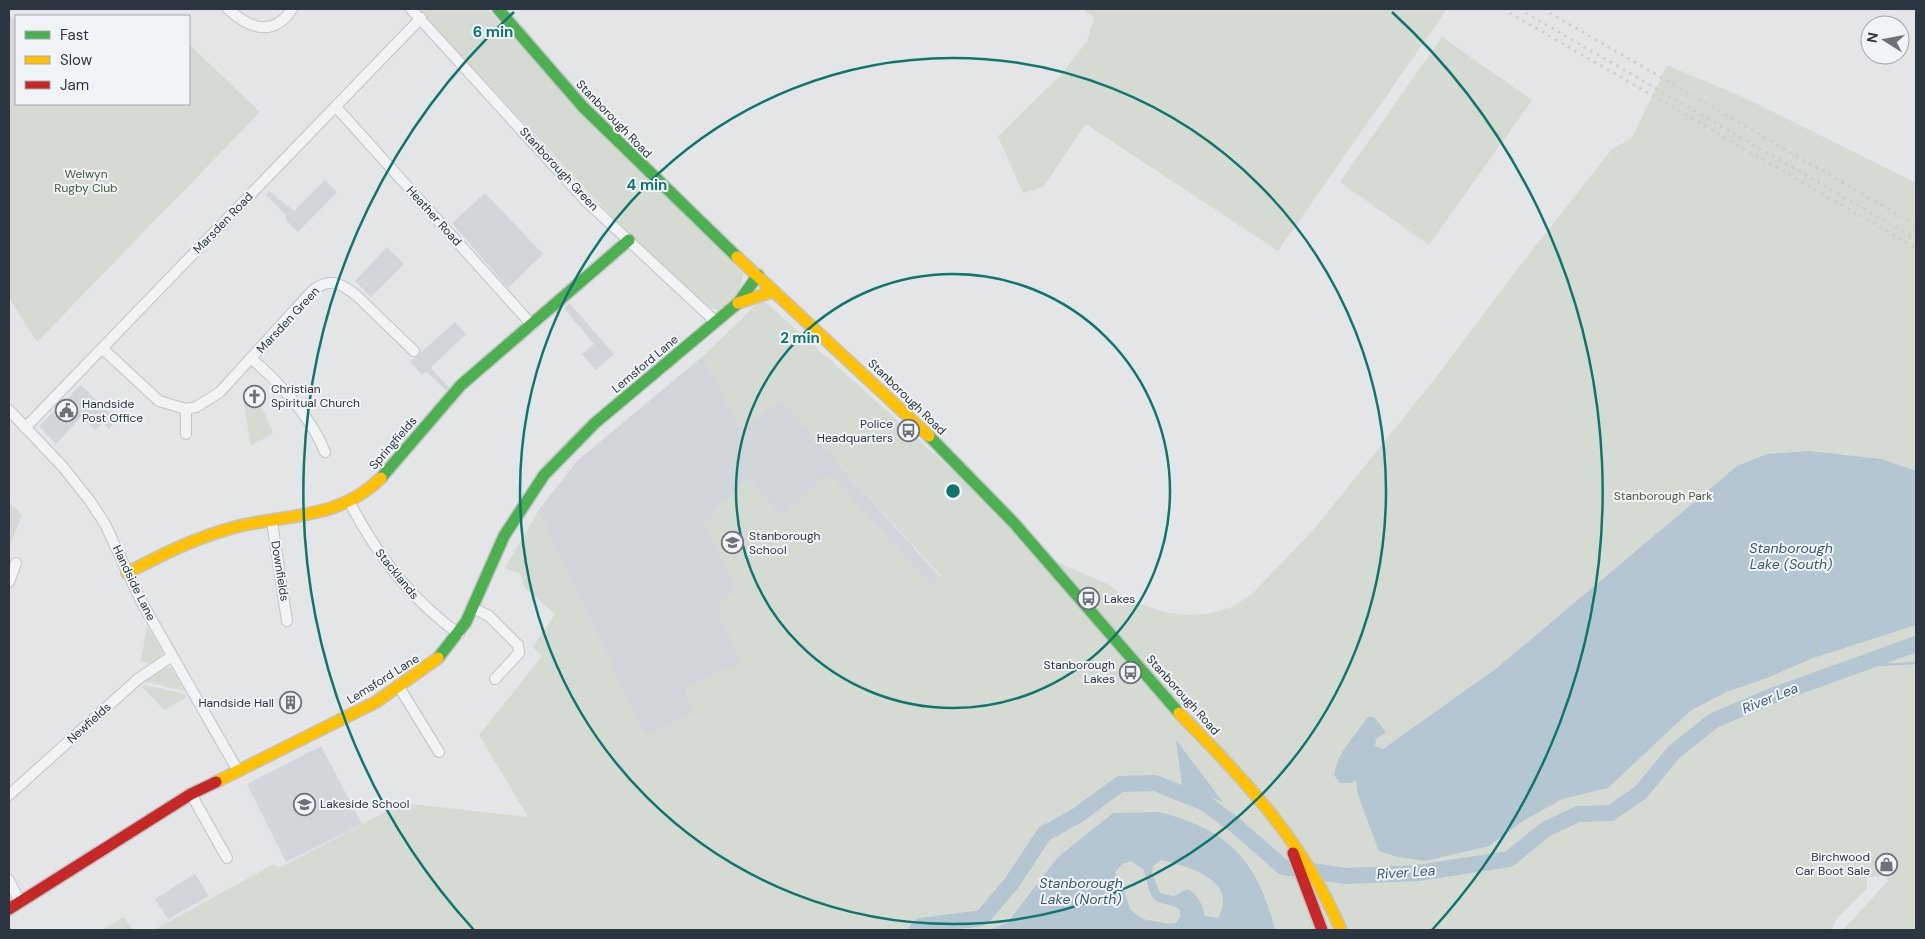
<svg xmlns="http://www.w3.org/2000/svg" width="1925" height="939" viewBox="0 0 1925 939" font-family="'DM Sans',sans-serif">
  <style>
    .built { fill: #d2d5da }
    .green { fill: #d5dbd3 }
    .water { fill: #b3c6d1; fill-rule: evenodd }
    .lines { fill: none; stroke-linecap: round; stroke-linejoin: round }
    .stream { stroke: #b3c6d1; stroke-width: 2.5 }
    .river { stroke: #b3c6d1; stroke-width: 16 }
    .street-casing { stroke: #c1c3c5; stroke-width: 12 }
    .fast-casing { stroke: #c1c3c5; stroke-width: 14 }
    .slow-casing { stroke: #c1c3c5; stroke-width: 14 }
    .jam-casing { stroke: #c1c3c5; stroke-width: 14 }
    .street { stroke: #f2f3f5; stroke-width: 10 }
    .fast { stroke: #4caf50; stroke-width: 11 }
    .slow { stroke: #ffc107; stroke-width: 11 }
    .jam { stroke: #c62828; stroke-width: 11 }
    .rail { stroke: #cccecf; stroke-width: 2.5; stroke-dasharray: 2.5 5; stroke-linecap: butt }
    .ring { fill: none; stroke: #0f766e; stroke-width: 2.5 }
    .labels { text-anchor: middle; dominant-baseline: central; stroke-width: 4; stroke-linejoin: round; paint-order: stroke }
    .street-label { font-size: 12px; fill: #2b3640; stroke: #f1f4f7 }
    .park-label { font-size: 12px; fill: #445b39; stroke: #f1f4f7 }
    .poi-label { font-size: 12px; fill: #2b3640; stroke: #f1f4f7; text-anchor: start }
    .water-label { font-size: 14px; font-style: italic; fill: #375a72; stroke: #f1f4f7 }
    .centre { fill: #0f766e; stroke: #f1f4f7; stroke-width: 2.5 }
    .ring-label { font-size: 15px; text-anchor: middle; font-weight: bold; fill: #0f766e; stroke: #f1f4f7; stroke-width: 4; stroke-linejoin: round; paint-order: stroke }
  </style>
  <rect width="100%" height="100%" fill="#e3e5e7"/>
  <g class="built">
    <path d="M325 180 337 192 298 232 286 220V215L266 195 269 191 294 211Z"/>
    <path d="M485 193 543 254 508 288 452 223Z"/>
    <path d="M387 247 404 264 371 297 355 281Z"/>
    <path d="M569 303 614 354 596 370 582 354 594 344 564 308Z"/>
    <path d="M455 322 466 334 431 367 433 371 449 387 446 390 428 373 425 372 422 375 410 362Z"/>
    <path d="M703 356 741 430 780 399 976 617 660 767 538 511 577 461Z"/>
    <path d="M81 385 117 420 109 429 103 423 95 430 81 417 56 444 39 426Z"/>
    <path d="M321 746 362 824 286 862 247 784Z"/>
    <path d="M195 874 209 896 168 919 155 899Z"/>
  </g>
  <g class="green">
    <path d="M417 9H487L563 91 743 273C742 289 733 301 719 310L708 308 633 239Z"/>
    <path d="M1082 9H1447L1278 251 1086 124 1043 187 1023 193 998 136 1062 74 1087 41 1094 18Z"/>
    <path d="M9 15 16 20V104H189V44L260 112 37 342 9 298Z"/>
    <path d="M1442 37 1532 100 1429 245 1340 182Z"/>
    <path d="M1667 65 1745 98 1916 183V930H1843L1888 881 1886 876 1867 877V888L1837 918 1831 930H154L272 865 281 867 387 811 412 804 528 817 479 735 542 656 533 647 555 614 524 587 521 574 505 568 538 511 645 735 694 713 684 687 741 663 724 622H720V602L736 591 703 523 748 478 782 516 829 473 931 585 941 576 780 400 741 431 703 356 762 299 988 502 1033 552 1108 584 1127 599 1161 611 1183 615 1207 614 1232 607 1252 594 1314 529 1434 380 1519 267 1612 149 1632 138Z"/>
    <path d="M244 404 261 405 273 433 251 446Z"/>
    <path d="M9 502 22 515 10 546H9Z"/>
    <path d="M147 626 163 652 160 658 150 664 141 661Z"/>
    <path d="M171 667 185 691 143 681 160 668Z"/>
    <path d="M145 685 185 694 187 697 164 710 142 687Z"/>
    <path d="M124 917 133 930H102Z"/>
  </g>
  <g class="water">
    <path d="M1809 451 1881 459 1916 471V625L1813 658 1767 678 1726 692 1690 711 1608 788 1562 799 1523 821 1489 846 1425 861 1398 857 1379 851 1358 795 1356 780 1351 783H1340L1334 775C1338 751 1355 736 1368 717H1374L1386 732 1376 739 1375 746 1383 749 1497 668 1737 466 1767 454Z"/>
    <path d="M1176 740 1223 802 1182 785Z"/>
    <path d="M1159 812C1229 830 1258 861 1275 930H990L1008 922 1058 857 1113 813ZM1161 860C1188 866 1239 880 1218 918L1205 916C1202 904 1199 896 1188 889L1174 896 1160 893 1152 873 1153 866ZM1131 861 1143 869C1147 877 1148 893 1154 899 1161 906 1173 903 1180 910V917L1176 923 1170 924 1142 919 1130 909 1124 890 1115 873 1122 864Z"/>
  </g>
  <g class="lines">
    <path class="stream" d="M1867 660 1881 665 1916 663"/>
    <path class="river" d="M917 930 921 926 982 918 1011 884 1044 834 1078 815 1120 784 1155 783 1205 803 1236 826 1283 867 1346 876 1418 873 1509 859 1546 829 1578 814 1611 813 1641 792 1674 752 1713 721 1769 697 1916 644"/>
    <defs>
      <g id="street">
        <path d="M228 9C249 28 273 38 292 9"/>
        <path d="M411 9 585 200 716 322"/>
        <path d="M336 107 532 325"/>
        <path d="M103 349 159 401 186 409 196 407 220 392 311 292C329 277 339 282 356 295L414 351"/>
        <path d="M252 359C280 383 311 417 325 452"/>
        <path d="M186 409V434"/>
        <path d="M9 410 63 467 90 501 105 524 141 601 238 771"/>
        <path d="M25 428 421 18"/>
        <path d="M349 501C376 554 410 599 459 634"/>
        <path d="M272 522 287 621"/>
        <path d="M9 582 16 563"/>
        <path d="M473 608 489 616 518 645 519 653 495 679"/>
        <path d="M399 687 439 752"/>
        <path d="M191 794 227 858"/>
        <path d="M9 795 138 679 172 656"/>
        <path d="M9 880 20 903"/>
      </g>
      <g id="fast">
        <path d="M498 9 583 107 737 257"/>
        <path d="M929 436 1014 523 1179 713"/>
        <path d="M381 478 461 385 629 240"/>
        <path d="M438 658 466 622 504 536 544 475 595 423 738 303 758 275"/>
      </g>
      <g id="slow">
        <path d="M737 257 929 436"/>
        <path d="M738 303 774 291"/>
        <path d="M127 573C161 555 195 538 232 528 287 513 337 521 381 478"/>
        <path d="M1179 713C1247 783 1302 839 1341 930"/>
        <path d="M216 782 376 702 438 658"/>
      </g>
      <g id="jam">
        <path d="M1293 853 1322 930"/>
        <path d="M9 909 191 794 216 782"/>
      </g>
    </defs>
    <use href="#street" class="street-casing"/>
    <use href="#fast" class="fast-casing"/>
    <use href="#slow" class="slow-casing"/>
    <use href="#jam" class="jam-casing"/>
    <use href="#street" class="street"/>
    <use href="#fast" class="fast"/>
    <use href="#slow" class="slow"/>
    <use href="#jam" class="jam"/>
    <g class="rail">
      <path d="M1503 9 1916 248"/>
      <path d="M1519 9 1916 239"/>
      <path d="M1543 9 1916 225"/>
    </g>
  </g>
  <g class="ring">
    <circle cx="953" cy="491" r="217"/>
    <circle cx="953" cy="491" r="433"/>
    <path d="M474 930A650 650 0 0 1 514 12M1392 12A650 650 0 0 1 1432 930"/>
  </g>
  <defs>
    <symbol id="church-ring" viewBox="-11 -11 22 22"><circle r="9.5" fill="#f1f4f7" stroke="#6b737a" stroke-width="1.5"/><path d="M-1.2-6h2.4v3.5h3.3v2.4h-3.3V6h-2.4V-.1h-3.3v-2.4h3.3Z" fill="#6b737a"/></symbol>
    <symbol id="civic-ring" viewBox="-11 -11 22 22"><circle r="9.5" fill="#f1f4f7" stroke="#6b737a" stroke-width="1.5"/><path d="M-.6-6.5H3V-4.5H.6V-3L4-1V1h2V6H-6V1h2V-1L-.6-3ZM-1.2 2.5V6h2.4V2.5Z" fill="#6b737a"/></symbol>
    <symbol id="bus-ring" viewBox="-11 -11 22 22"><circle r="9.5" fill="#f1f4f7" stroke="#6b737a" stroke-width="1.5"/><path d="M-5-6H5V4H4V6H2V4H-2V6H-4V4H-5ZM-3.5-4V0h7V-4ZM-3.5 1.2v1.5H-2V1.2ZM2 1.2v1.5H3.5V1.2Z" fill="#6b737a"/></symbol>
    <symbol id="school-ring" viewBox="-11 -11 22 22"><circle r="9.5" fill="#f1f4f7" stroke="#6b737a" stroke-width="1.5"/><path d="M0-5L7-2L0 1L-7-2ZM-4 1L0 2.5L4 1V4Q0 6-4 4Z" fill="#6b737a"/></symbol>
    <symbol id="building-ring" viewBox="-11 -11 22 22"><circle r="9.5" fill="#f1f4f7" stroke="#6b737a" stroke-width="1.5"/><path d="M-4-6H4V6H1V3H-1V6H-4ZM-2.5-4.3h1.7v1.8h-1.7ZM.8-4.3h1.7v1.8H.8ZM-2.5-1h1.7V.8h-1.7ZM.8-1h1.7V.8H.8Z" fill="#6b737a"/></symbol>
    <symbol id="shop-ring" viewBox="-11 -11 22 22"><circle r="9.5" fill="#f1f4f7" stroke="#6b737a" stroke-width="1.5"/><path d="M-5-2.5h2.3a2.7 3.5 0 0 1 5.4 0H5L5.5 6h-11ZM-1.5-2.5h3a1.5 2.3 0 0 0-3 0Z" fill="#6b737a"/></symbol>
  </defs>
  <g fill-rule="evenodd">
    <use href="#church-ring" x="242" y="384" width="25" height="25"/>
    <use href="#civic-ring" x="54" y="398" width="25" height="25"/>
    <use href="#bus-ring" x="896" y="418" width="25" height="25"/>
    <use href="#school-ring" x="720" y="530" width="25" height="25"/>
    <use href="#bus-ring" x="1076" y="586" width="25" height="25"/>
    <use href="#bus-ring" x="1118" y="660" width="25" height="25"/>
    <use href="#building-ring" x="278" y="690" width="25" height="25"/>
    <use href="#school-ring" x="292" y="792" width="25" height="25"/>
    <use href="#shop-ring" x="1874" y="852" width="25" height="25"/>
  </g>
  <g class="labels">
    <g class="street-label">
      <text transform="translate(614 119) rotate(46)">Stanborough Road</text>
      <text transform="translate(559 169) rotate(47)">Stanborough Green</text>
      <text transform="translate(434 216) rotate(48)">Heather Road</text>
      <text transform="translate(223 223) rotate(-46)">Marsden Road</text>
      <text transform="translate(288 320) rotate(-47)">Marsden Green</text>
      <text transform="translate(645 364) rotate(-40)">Lemsford Lane</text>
      <text transform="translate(907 397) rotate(44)">Stanborough Road</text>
      <text transform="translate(393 443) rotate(-49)">Springfields</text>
      <text transform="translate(280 571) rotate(81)">Downfields</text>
      <text transform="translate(397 574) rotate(51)">Stacklands</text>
      <text transform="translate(134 583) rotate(64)">Handside Lane</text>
      <text transform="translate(383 679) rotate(-32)">Lemsford Lane</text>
      <text transform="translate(1183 695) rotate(48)">Stanborough Road</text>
      <text transform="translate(89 723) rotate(-42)">Newfields</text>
    </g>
    <g class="park-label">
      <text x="86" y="174">Welwyn<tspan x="86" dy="14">Rugby Club</tspan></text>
      <text x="1663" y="496">Stanborough Park</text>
    </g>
    <g class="poi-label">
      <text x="271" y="389">Christian<tspan x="271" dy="14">Spiritual Church</tspan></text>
      <text x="82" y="404">Handside<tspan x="82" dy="14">Post Office</tspan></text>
      <text x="893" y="424" text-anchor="end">Police<tspan x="893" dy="14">Headquarters</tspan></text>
      <text x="749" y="536">Stanborough<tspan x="749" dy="14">School</tspan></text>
      <text x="1104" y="599">Lakes</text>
      <text x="1115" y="665" text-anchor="end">Stanborough<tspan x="1115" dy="14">Lakes</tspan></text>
      <text x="274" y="703" text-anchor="end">Handside Hall</text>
      <text x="320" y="804">Lakeside School</text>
      <text x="1870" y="857" text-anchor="end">Birchwood<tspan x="1870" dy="14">Car Boot Sale</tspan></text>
    </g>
    <g class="water-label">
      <text x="1791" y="548">Stanborough<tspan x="1791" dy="16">Lake (South)</tspan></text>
      <text transform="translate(1770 698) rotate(-22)">River Lea</text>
      <text transform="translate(1406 872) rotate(-4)">River Lea</text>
      <text x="1081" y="883">Stanborough<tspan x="1081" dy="16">Lake (North)</tspan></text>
    </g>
  </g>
  <circle cx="953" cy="491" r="8" class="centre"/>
  <g class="ring-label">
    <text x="493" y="37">6 min</text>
    <text x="647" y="190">4 min</text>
    <text x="800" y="343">2 min</text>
  </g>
  <rect width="1925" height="939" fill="none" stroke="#2b3640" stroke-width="20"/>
  <rect x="15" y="15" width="175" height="90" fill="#f1f4f7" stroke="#a2a8ae"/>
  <rect x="25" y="31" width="25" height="8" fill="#4caf50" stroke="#a2a8ae"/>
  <text x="60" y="40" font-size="15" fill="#2b3640">Fast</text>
  <rect x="25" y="56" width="25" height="8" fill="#ffc107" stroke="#a2a8ae"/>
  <text x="60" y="65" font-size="15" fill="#2b3640">Slow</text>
  <rect x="25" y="81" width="25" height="8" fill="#c62828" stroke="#a2a8ae"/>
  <text x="60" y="90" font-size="15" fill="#2b3640">Jam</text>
  <g transform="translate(1885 40) rotate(281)"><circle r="24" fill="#f1f4f7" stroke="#a2a8ae"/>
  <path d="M0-4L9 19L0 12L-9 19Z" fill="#6b737a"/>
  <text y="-8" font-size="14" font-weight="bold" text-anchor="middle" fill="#2b3640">N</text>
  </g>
</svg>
